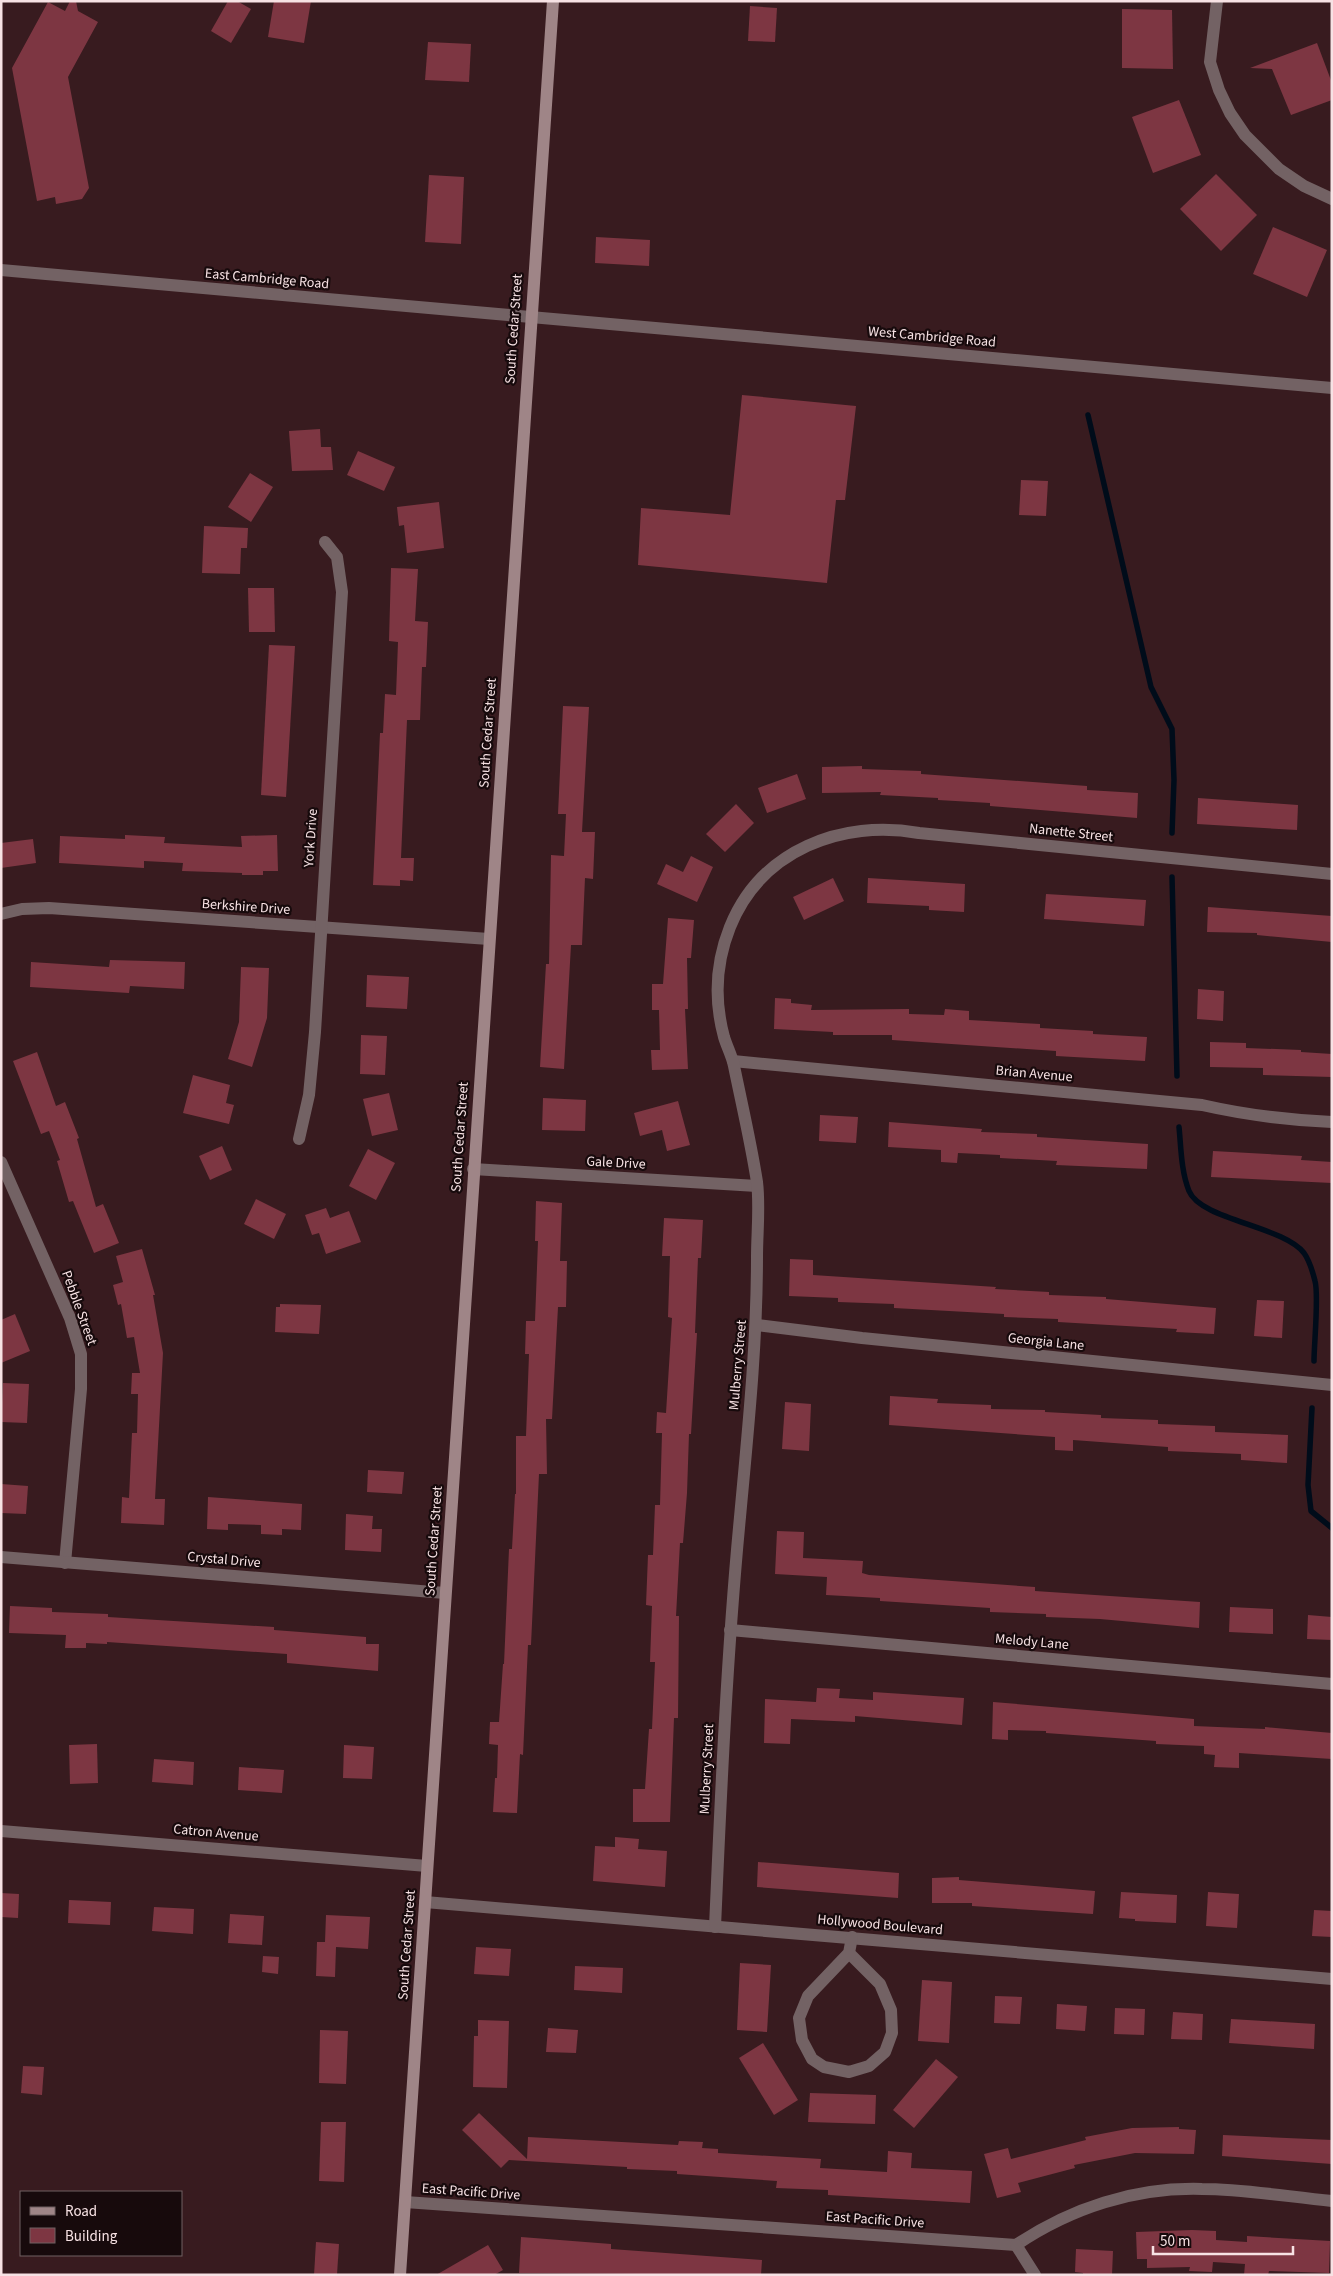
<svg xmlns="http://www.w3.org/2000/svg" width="1333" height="2276" viewBox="0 0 1333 2276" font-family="'Source Sans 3',sans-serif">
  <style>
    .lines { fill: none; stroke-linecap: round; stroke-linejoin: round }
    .stream { stroke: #000c1a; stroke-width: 5.5 }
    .building { fill: #7d3642 }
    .minor { stroke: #736264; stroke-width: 12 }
    .tertiary { stroke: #736264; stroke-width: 12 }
    .secondary { stroke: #9f8587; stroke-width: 12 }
    .labels { text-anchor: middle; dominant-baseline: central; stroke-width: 4.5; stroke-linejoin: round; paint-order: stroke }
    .street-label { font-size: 14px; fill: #f7e2e4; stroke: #170a0c }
  </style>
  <rect width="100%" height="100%" fill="#381b1f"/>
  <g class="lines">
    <g class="stream">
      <path d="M1088 415 1151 687 1172 729 1174 780 1172 833"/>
      <path d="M1172 877 1177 1076"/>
      <path d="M1179 1127C1181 1147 1181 1171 1189 1191 1201 1220 1283 1226 1304 1253 1309 1260 1313 1273 1315 1281 1319 1295 1314 1344 1314 1361"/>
      <path d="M1312 1408 1308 1485 1311 1511 1332 1528"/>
    </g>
  </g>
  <g class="building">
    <path d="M70 1H76L78 11 98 22 68 77 89 188 82 199 56 204 55 197 37 201 12 68 48 2 65 11Z"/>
    <path d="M228 1H237L251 9 231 43 211 31Z"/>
    <path d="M274 1H311L304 43 268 37Z"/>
    <path d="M750 6 777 8 775 42 748 41Z"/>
    <path d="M1122 9 1172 10 1173 69 1122 68Z"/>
    <path d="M428 42 471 44 469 82 425 80Z"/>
    <path d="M1317 43 1332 83V100L1291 115 1272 69 1250 68Z"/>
    <path d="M1179 100 1201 155 1153 173 1132 117Z"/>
    <path d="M1216 174 1257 215 1221 251 1180 209Z"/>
    <path d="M429 175 464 177 461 244 425 242Z"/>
    <path d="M1273 227 1327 250 1307 297 1253 274Z"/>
    <path d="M596 237 650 240 649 266 595 263Z"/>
    <path d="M742 395 856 406 845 500H836L827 583 638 565 641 508 730 515Z"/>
    <path d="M320 429 321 447H331L333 470 292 471 289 431Z"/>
    <path d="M358 451 395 467 384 491 347 475Z"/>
    <path d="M250 473 273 487 251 522 228 507Z"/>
    <path d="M1021 480 1048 481 1046 516 1019 515Z"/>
    <path d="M439 502 444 548 407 553 404 525 399 526 397 507Z"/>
    <path d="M204 526 248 528 247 548H241L240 574 202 573Z"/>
    <path d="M391 568 418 569 415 621 428 622 426 667H422L420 720H407L401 858H414L413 881 400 880V886L373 885 380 733H383L385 694 396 695 398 642 389 641Z"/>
    <path d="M248 588H274L275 632H249Z"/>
    <path d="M269 645 295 646 286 797 261 795Z"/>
    <path d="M563 706 589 707 582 832H595L593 879 585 878 582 945H571L564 1069 540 1067 546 964H549L551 855 564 856 566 814H558Z"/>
    <path d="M862 766V769L921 771V774L1087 786V790L1138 793 1137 818 990 806V803L938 800V798L880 795 881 792 822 793V767Z"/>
    <path d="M797 774 806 799 767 813 758 788Z"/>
    <path d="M1198 798 1298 805 1297 830 1197 824Z"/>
    <path d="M736 804 754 823 725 852 706 834Z"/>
    <path d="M125 835 165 837 164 843 242 847 241 836 277 835 278 871H263V875H242V873L182 871 183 863 144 861V868L59 863 60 836 125 839Z"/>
    <path d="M33 839 36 863 1 868V843Z"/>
    <path d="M691 856 713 867 697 902 657 884 666 864 683 872Z"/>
    <path d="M833 878 844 901 804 920 793 897Z"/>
    <path d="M868 878 965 884 964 912 929 910V906L867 903Z"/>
    <path d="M1046 894 1146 900 1144 926 1044 919Z"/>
    <path d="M1208 907 1332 916V942L1257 935V933L1207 932Z"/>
    <path d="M668 918 694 920 691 958H687L688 1009H685L688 1069 652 1070 651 1050H660L659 1010H652V984H663Z"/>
    <path d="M110 960 185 962 184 989 130 986 129 993 30 987 31 962 109 967Z"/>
    <path d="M241 967 269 968 267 1018 252 1067 228 1059 239 1022Z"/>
    <path d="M367 975 409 977 407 1009 366 1007Z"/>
    <path d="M1198 989 1224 991 1223 1021 1197 1019Z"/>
    <path d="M775 998 791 999V1003L812 1005 811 1010 909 1009V1014L944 1015 945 1009 969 1011V1020L1040 1024V1028L1093 1031V1034L1147 1037 1145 1061 1056 1056V1051L892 1040V1035H833V1032L774 1029Z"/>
    <path d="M361 1035 387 1036 385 1075 360 1074Z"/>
    <path d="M1210 1042 1246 1043V1048L1301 1050V1052L1332 1054V1077L1263 1075V1068L1210 1067Z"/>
    <path d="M37 1052 56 1106 65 1102 79 1138 77 1139 96 1207 103 1204 119 1243 94 1253 73 1201 69 1202 57 1161 60 1160 49 1131 41 1134 13 1061Z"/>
    <path d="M193 1075 230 1085 226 1103 234 1105 229 1124 183 1113Z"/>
    <path d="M389 1093 398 1130 372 1136 363 1099Z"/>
    <path d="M543 1098 586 1100 585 1131 542 1130Z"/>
    <path d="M678 1101 690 1145 667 1151 662 1130 640 1136 634 1113Z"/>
    <path d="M820 1115 858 1117 856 1143 819 1141Z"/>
    <path d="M889 1122 982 1129 981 1132 1037 1134V1137L1148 1144 1147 1169 1056 1165 1057 1161 1000 1158V1155L958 1153 957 1163 941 1162V1150L888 1147Z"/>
    <path d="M222 1146 232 1170 210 1180 199 1156Z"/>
    <path d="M368 1149 395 1163 376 1200 349 1186Z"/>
    <path d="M1213 1151 1302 1156 1301 1160 1332 1162V1183L1211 1177Z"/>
    <path d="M256 1199 286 1214 274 1239 244 1224Z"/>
    <path d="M536 1201 562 1203 560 1261H567L566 1307H558L552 1419H546L547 1474H539L531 1645H528L523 1755 520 1754 517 1813 493 1812 495 1778H497L498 1745 489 1744 490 1722H499L503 1664H504L509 1549H512L515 1494H516V1436H526L529 1354H525L526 1321H535L538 1241H535Z"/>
    <path d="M326 1208 330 1218 349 1211 361 1242 326 1254 319 1233 312 1235 305 1215Z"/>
    <path d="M664 1218 703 1220 701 1258H698L695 1333H697L691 1434H689L687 1493 683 1543H680L676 1616H679L678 1718H674L670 1822H633V1789H645L649 1729H652L655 1662H650L652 1606 646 1605 648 1555H653L655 1505H660L662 1433H656L657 1412 666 1413 672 1318 668 1317 670 1256H662Z"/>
    <path d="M142 1249 155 1295H153L163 1353 155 1499H165L164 1525 121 1523 122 1497 129 1498 132 1433H137L138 1394H131L132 1373H140L134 1337 127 1338 121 1304 118 1305 113 1285 123 1282 116 1256Z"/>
    <path d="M790 1259 813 1260V1275L996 1287 995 1289 1049 1292V1295L1106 1297V1299L1216 1308 1214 1334 1176 1332 1177 1329 1058 1322V1319L1004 1317V1314L894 1308V1304L838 1302V1298L789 1296Z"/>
    <path d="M1257 1300 1284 1301 1282 1338 1254 1336Z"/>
    <path d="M280 1304 321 1305 319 1334 275 1332 276 1307H280Z"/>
    <path d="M15 1314 30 1351 1 1363V1320Z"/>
    <path d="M3 1383 29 1384 27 1423 1 1422Z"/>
    <path d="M890 1396 938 1399 937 1403 991 1405V1409L1045 1410V1412L1101 1415V1418L1158 1420V1424L1215 1426V1432L1288 1435 1287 1463 1241 1460V1454L1168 1451V1447L1073 1440V1451L1055 1450V1437L889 1425Z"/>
    <path d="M785 1402 811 1404 809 1451 782 1449Z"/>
    <path d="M368 1470 404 1472 402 1494 367 1492Z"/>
    <path d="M1 1484 28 1486 26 1514 1 1513Z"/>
    <path d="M208 1497 302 1504 301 1530 282 1529V1535L261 1534V1525L228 1524V1530L207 1529Z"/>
    <path d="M346 1514 373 1516 372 1529H382L381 1552 345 1550Z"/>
    <path d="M777 1531 804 1532 803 1558 863 1561 862 1573 869 1575 1035 1587V1591L1200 1602 1199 1628 1100 1619 1046 1617V1614L990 1612V1608L880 1601V1598L826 1595 827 1577 775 1574Z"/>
    <path d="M10 1606 52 1608V1612L108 1614V1617L274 1627V1630L366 1637V1644H379L378 1671 287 1663V1654L107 1642V1644L86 1643V1648H65L66 1635 9 1633Z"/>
    <path d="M1230 1607 1273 1609V1634L1229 1632Z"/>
    <path d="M1308 1615 1332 1617V1640L1307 1639Z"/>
    <path d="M817 1688 840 1689 839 1698 873 1700V1692L964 1698 962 1725 855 1716V1722L791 1719 790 1744 764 1743 765 1699 816 1702Z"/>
    <path d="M993 1702 1194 1719V1726L1265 1729V1727L1332 1733V1759L1239 1753V1768L1214 1767 1215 1755 1204 1754V1746L1156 1744V1741L1046 1733V1731L1008 1730V1740L992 1739Z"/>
    <path d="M97 1744 98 1783 70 1784 69 1745Z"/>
    <path d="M344 1745 374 1747 372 1779 343 1778Z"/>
    <path d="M154 1759 194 1762 193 1785 152 1782Z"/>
    <path d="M239 1767 284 1770 282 1793 238 1790Z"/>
    <path d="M615 1837 639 1839 638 1849 667 1851 665 1887 593 1881 595 1846 615 1847Z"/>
    <path d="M758 1862 899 1873 898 1898 757 1887Z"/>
    <path d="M959 1877V1880L1095 1891 1093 1914 972 1906V1903H932V1878Z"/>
    <path d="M1121 1892 1177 1895 1176 1923 1135 1921V1919L1119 1918Z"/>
    <path d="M1208 1892 1239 1894 1237 1928 1206 1926Z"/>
    <path d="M1 1893 19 1894 18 1918 1 1917Z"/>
    <path d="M69 1900 111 1902 110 1925 68 1923Z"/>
    <path d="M154 1907 194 1909 193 1934 152 1931Z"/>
    <path d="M1314 1910 1332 1911V1937L1312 1936Z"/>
    <path d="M230 1914 264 1916 262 1945 228 1943Z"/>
    <path d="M326 1915 370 1917 368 1949 336 1947 335 1977 316 1976 317 1942H325Z"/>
    <path d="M476 1947 511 1949 509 1976 474 1974Z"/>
    <path d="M263 1956 279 1957 278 1974 262 1972Z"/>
    <path d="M740 1963 771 1965 767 2032 737 2030Z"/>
    <path d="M575 1966 623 1968 622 1993 574 1990Z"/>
    <path d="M922 1980 952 1982 949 2043 918 2041Z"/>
    <path d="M995 1996 1022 1997 1020 2024 994 2023Z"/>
    <path d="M1057 2004 1087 2006 1085 2031 1056 2029Z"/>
    <path d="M1115 2008 1145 2009 1144 2035 1114 2034Z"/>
    <path d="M1173 2012 1203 2014 1202 2040 1171 2039Z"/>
    <path d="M1231 2019 1315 2024 1314 2049 1229 2043Z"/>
    <path d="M478 2020 509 2021 507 2088 473 2087 474 2036H478Z"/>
    <path d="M548 2028 578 2030 576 2053 546 2052Z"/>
    <path d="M320 2030 348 2031 346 2084 319 2083Z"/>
    <path d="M763 2043 798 2100 774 2115 739 2058Z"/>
    <path d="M936 2059 958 2077 914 2128 893 2110Z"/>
    <path d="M23 2066 44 2067 42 2095 21 2093Z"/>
    <path d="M810 2093 876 2095 875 2124 808 2122Z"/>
    <path d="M479 2113 527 2159 528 2137 678 2145 679 2141 703 2142 702 2148 718 2149V2153L821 2159 820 2168 887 2172 888 2151 912 2153 911 2168 972 2171 970 2203 828 2195V2190L776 2188 777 2181 677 2174V2171L627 2169V2167L509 2160 501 2168 462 2130Z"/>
    <path d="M321 2122H346L344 2182 319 2181Z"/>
    <path d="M1179 2127V2129L1196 2130 1194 2154 1135 2153 1074 2165 1075 2168 1018 2183 1021 2192 997 2198 984 2154 1008 2148 1011 2159 1086 2140 1085 2137 1132 2128Z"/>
    <path d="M1223 2135 1332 2140V2164L1222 2156Z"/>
    <path d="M1192 2230 1216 2231V2240L1247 2242V2236L1330 2241 1329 2273 1269 2271 1268 2275H1244L1245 2264 1213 2262 1212 2272 1189 2271 1190 2267 1147 2268V2259H1137L1136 2232Z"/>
    <path d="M521 2237 611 2244V2249L762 2260 761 2275 519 2273Z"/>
    <path d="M316 2242 339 2244 337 2275H314Z"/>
    <path d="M488 2245 503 2270 494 2275H436Z"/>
    <path d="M1076 2249 1113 2251 1112 2275H1083V2273L1075 2272Z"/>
  </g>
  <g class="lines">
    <g class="minor">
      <path d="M1217 1 1210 62 1219 90 1230 113 1245 135 1279 169 1304 186 1332 199"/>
      <path d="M1 914 22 909 49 908 489 939"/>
      <path d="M733 1061 1202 1105C1246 1115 1287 1120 1332 1122"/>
      <path d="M299 1139 309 1095 315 1032 342 592 337 557 325 542"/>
      <path d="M1 1162 70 1318 81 1354V1389L65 1563"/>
      <path d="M473 1169 757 1186"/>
      <path d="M757 1325 862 1338 1332 1385"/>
      <path d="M1 1557 445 1593"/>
      <path d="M730 1630 1332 1684"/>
      <path d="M1 1831 427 1866"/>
      <path d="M425 1902 1332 1979"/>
      <path d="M715 1927C721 1790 727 1653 740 1517 748 1430 757 1344 757 1257 757 1233 760 1206 757 1182 751 1143 742 1105 734 1066 732 1056 727 1047 724 1037 714 1000 716 962 730 927 761 850 842 819 919 833L1332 874"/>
      <path d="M849 1953 880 1984 891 2010 892 2033 885 2052 869 2066 849 2072 824 2067 812 2059 802 2040 799 2018 808 1996 849 1953 852 1937"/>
      <path d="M405 2202 1016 2245C1071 2208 1135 2187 1202 2189 1245 2189 1289 2197 1332 2201"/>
      <path d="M1016 2245 1035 2275"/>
    </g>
    <path class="tertiary" d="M1 270 1332 388"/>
    <path class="secondary" d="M400 2275 553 1"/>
  </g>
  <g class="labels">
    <g class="street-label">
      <text transform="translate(267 279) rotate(5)">East Cambridge Road</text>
      <text transform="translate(514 329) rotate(-86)">South Cedar Street</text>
      <text transform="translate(932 337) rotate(5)">West Cambridge Road</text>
      <text transform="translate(488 733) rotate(-86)">South Cedar Street</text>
      <text transform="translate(1071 833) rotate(6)">Nanette Street</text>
      <text transform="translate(311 838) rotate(-86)">York Drive</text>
      <text transform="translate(246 907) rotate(4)">Berkshire Drive</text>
      <text transform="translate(1034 1074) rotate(5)">Brian Avenue</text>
      <text transform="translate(460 1137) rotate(-86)">South Cedar Street</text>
      <text transform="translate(616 1163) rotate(3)">Gale Drive</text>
      <text transform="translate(79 1308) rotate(70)">Pebble Street</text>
      <text transform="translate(1046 1342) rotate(6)">Georgia Lane</text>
      <text transform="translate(738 1365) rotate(-85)">Mulberry Street</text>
      <text transform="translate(434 1541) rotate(-86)">South Cedar Street</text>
      <text transform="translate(224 1560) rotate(5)">Crystal Drive</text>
      <text transform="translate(1032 1642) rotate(5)">Melody Lane</text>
      <text transform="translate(707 1769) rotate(-87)">Mulberry Street</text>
      <text transform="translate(216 1833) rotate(5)">Catron Avenue</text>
      <text transform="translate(880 1925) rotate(5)">Hollywood Boulevard</text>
      <text transform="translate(407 1945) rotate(-86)">South Cedar Street</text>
      <text transform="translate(471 2192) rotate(4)">East Pacific Drive</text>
      <text transform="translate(875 2220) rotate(4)">East Pacific Drive</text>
    </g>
  </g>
  <rect width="1333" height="2276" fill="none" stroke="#f7e2e4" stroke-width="5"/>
  <rect x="20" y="2191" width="162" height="65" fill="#170a0c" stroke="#716062"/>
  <rect x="30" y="2207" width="25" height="8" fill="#9f8587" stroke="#716062"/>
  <text x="65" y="2216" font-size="15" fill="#f7e2e4">Road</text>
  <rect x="30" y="2228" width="25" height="15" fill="#7d3642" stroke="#716062"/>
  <text x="65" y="2241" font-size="15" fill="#f7e2e4">Building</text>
  <path d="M1153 2246v8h140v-8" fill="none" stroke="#f7e2e4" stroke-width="2.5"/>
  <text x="1160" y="2246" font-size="15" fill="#f7e2e4" stroke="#170a0c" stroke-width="4" paint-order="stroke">50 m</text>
</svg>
